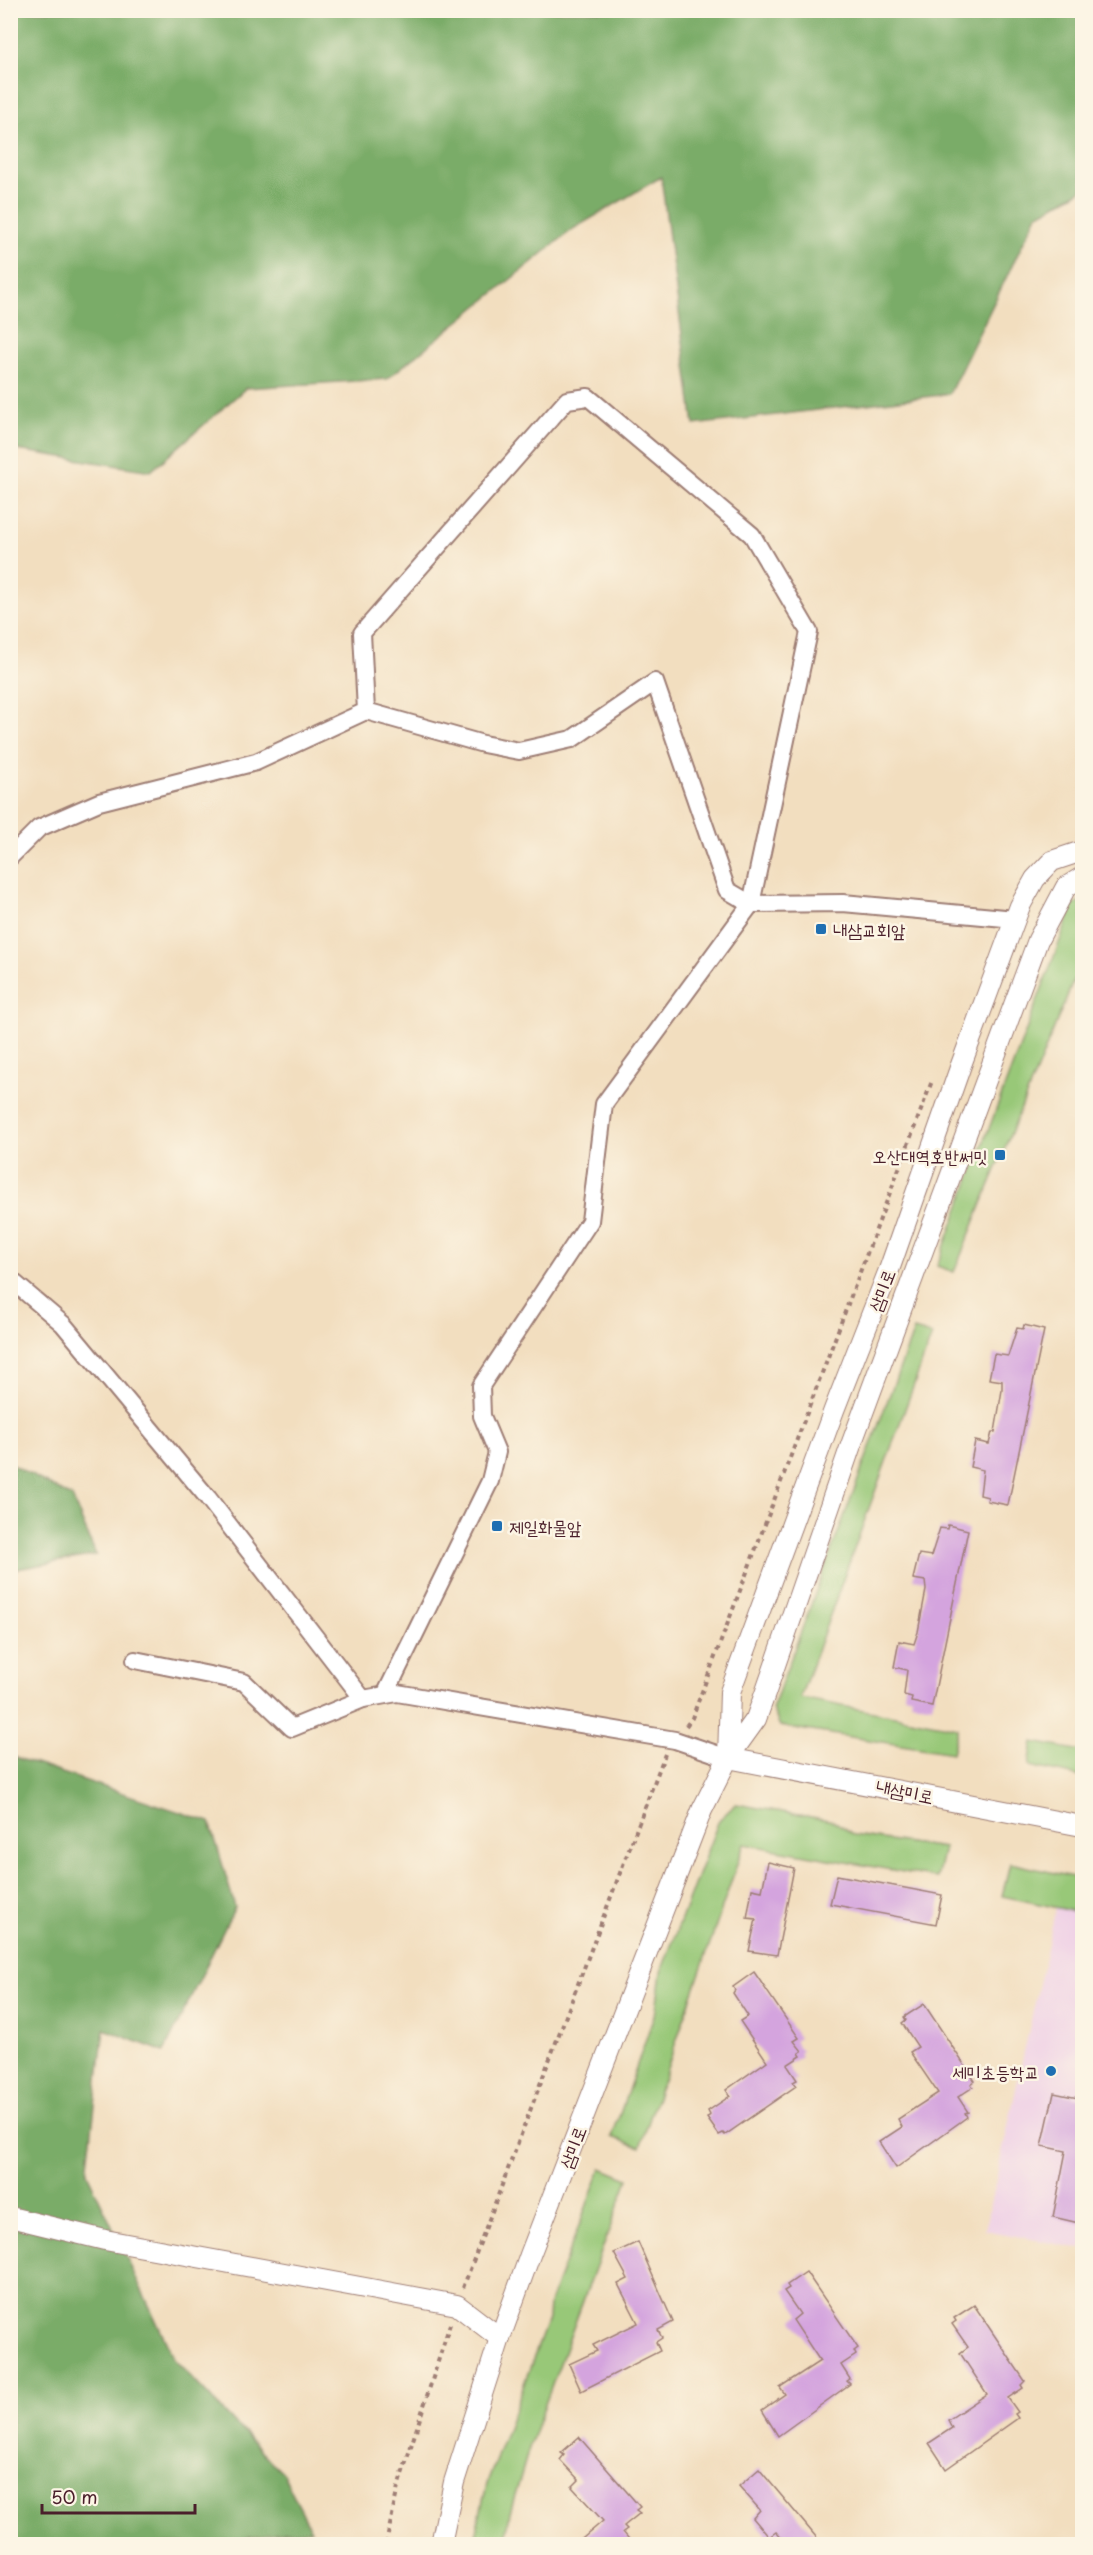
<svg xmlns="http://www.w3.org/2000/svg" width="1093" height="2555" viewBox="0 0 1093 2555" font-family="'Playpen Sans','Poor Story',sans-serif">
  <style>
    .built { fill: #efd0e6 }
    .green { fill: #98c878; stroke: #717452; stroke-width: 1.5 }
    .forest { fill: #7aac68; stroke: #62664a; stroke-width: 1.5 }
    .building { fill: #d4a4de }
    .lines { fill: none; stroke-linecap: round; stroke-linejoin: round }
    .minor-casing { stroke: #9e7e75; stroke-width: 20 }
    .tertiary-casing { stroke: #9e7e75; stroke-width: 22 }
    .path { stroke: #9e7e75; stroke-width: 4; stroke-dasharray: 4.5 4.5; stroke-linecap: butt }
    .minor { stroke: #fff; stroke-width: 16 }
    .tertiary { stroke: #fff; stroke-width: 20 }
    .poi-dot { fill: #1f6fb2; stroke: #fcf5e5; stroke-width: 2 }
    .labels { text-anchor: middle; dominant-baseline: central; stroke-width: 5; stroke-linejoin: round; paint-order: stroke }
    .poi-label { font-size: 18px; fill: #4a1f2b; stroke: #fcf5e5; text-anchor: start }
    .street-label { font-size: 18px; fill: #4a1f2b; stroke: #fcf5e5 }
  </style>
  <rect width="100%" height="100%" fill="#fcf5e5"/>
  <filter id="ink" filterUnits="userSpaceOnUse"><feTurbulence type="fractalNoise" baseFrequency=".0167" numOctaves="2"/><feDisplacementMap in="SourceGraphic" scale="12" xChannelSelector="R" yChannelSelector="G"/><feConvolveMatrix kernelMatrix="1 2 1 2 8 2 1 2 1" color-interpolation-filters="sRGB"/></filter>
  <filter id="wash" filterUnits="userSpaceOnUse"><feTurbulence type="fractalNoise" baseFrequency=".008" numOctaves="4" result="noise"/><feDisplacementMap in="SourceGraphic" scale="24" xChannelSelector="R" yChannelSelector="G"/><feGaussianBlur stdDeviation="1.35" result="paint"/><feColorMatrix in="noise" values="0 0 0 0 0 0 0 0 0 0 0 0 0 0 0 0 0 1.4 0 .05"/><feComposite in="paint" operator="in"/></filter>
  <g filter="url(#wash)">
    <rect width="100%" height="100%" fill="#f2debf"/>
    <path class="built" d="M1056 1907 1082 1913V2249L985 2230Z"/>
    <g class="green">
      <path d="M1082 900V960L954 1272 937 1266 1073 906Z"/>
      <path d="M914 1330 932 1335 800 1698 958 1728 952 1753 780 1726 772 1709Z"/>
      <path d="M1033 1742 1082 1751V1777L1029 1766Z"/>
      <path d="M736 1804 834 1821 854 1835 944 1848 937 1878 744 1844 640 2147 612 2137 656 2010 661 1972 719 1820Z"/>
      <path d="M1010 1863 1082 1879V1913L1002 1896Z"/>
      <path d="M601 2168 628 2179 530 2445 510 2513 505 2544H473L487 2484 548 2319 549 2304Z"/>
    </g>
    <g class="forest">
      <path d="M10 11H1082V190L1037 215 949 394 694 425 661 177 573 229 387 379 246 388 151 471 11 449Z"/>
      <path d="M11 1464 72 1497 96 1555 11 1570Z"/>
      <path d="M11 1756 210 1822 235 1907 164 2052 104 2029 87 2173 174 2359 283 2474 311 2530 196 2544H11Z"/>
    </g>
    <g id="blocks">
      <g class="building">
        <path d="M1024 1325 1044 1330 1008 1505 987 1501 988 1497 980 1495 983 1470 970 1467 975 1441 989 1444 992 1432H995L1002 1390V1381L989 1379 994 1354 1008 1356 1017 1328 1023 1329Z"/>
        <path d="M948 1525 968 1530 932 1706 911 1702 912 1697 904 1695 907 1670 894 1667 899 1641 914 1644 918 1632 926 1590 925 1581 913 1579 919 1554 931 1556 940 1528 947 1529Z"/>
        <path d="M768 1862 794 1868 777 1955 749 1951 756 1919 747 1918 752 1889 762 1891Z"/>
        <path d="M837 1875 942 1895 936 1924 830 1904Z"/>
        <path d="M754 1972 799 2038 794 2041 802 2051 799 2053 801 2056 787 2065 797 2080 793 2082 796 2086 725 2135 723 2133 719 2135 707 2118 710 2115 708 2111 730 2096 726 2090 767 2061 740 2021 748 2016 733 1993 735 1990 733 1987Z"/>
        <path d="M924 2004 975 2081 971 2084 973 2087 958 2097 968 2112 965 2113 967 2117 896 2168 879 2142 902 2127 898 2119 938 2093 910 2052 918 2047 902 2023 906 2020 904 2017Z"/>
        <path d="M1054 2093 1083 2099V2224L1053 2217 1066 2151 1042 2146Z"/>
        <path d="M638 2242 673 2322 658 2330 662 2338 656 2342 660 2351 581 2391 569 2364 597 2351 593 2345 638 2323 618 2284 628 2279 614 2253Z"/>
        <path d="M806 2272 858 2348 854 2351 856 2355 841 2365 850 2379 847 2381 850 2384 778 2436 762 2410 785 2394 780 2387 820 2361 793 2320 800 2314 784 2291 789 2288 787 2285Z"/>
        <path d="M974 2305 1025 2381 1021 2385 1023 2388 1008 2398 1018 2412 1015 2414 1018 2418 946 2469 929 2443 952 2428 948 2420 987 2394 960 2353 968 2347 952 2324 956 2321 954 2318Z"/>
        <path d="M579 2437 640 2507 636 2510 640 2513 624 2526 627 2529 623 2532 633 2544H576L603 2521 572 2487 579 2480 560 2460 564 2455 561 2453Z"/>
        <path d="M759 2469 822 2544H787L776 2532 769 2537 753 2518 760 2510 739 2486Z"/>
      </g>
    </g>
  </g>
  <g filter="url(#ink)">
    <use href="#blocks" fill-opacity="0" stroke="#9e7e75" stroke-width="1.5"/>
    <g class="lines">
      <defs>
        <g id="minor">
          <path d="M366 711 483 744 519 751 572 739 655 682 727 890 751 904 843 903 1015 919"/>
          <path d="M10 857 39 828 99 802 256 762 366 711 362 633 567 400 588 397 752 535 809 632 751 904 604 1104 590 1221 481 1386 482 1416 497 1452 490 1481 385 1695"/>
          <path d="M10 1279 63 1324 208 1498 363 1699"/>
          <path d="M135 1660 244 1682 292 1728 363 1699 397 1693 675 1740 728 1758"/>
        </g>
        <g id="tertiary">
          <path d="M728 1758 730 1692 834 1410 889 1270 961 1065 1020 906 1035 879 1052 861 1082 851"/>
          <path d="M728 1758 1082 1826"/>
          <path d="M10 2217 105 2240 457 2305 500 2338"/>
          <path d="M441 2544 454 2482 500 2338 530 2255 702 1810 728 1758 756 1719 765 1694 851 1445 1038 940 1066 887 1082 877"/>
        </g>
      </defs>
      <use href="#minor" class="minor-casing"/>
      <use href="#tertiary" class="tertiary-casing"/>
      <g class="path">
        <path d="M686 1726 692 1718 932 1081"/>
        <path d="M463 2288 665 1754"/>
        <path d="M386 2544 398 2487 450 2324"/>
      </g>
      <use href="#minor" class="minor"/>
      <use href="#tertiary" class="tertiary"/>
    </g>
  </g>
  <g class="poi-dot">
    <rect x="815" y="923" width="12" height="12" rx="3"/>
    <rect x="994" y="1149" width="12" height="12" rx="3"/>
    <rect x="491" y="1520" width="12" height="12" rx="3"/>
    <circle cx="1051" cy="2071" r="6"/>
  </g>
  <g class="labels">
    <g class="poi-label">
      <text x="833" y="929">내삼교회앞</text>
      <text x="988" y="1155" text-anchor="end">오산대역호반써밋</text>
      <text x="509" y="1526">제일화물앞</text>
      <text x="1039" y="2071" text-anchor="end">세미초등학교</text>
    </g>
    <g class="street-label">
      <text transform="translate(881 1290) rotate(-69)">삼미로</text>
      <text transform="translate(905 1791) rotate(11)">내삼미로</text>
      <text transform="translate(572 2147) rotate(-69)">삼미로</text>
    </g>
  </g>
  <rect width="1093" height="2555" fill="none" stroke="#fcf5e5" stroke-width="36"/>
  <path d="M42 2504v9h153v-9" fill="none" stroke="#4a1f2b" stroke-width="3"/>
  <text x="51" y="2504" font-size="18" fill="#4a1f2b" stroke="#fcf5e5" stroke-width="4.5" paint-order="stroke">50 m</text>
</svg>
